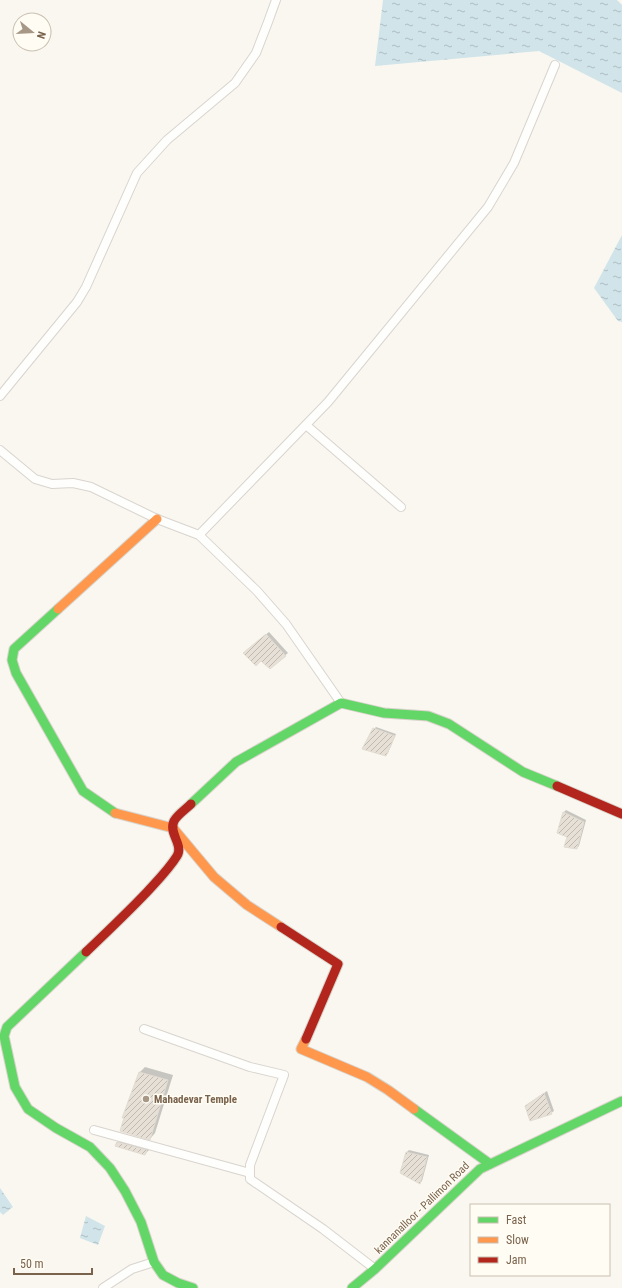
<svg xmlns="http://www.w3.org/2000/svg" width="622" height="1288" viewBox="0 0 622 1288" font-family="'Roboto Condensed',sans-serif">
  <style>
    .water { fill: url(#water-ripples) }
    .shadow { fill: #0003 }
    .building { fill: url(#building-hatch); stroke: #e2dcd2 }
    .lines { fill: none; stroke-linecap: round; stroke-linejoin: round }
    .street-casing { stroke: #d9d4ce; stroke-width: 10 }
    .fast-casing { stroke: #d8d3ca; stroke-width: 11 }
    .slow-casing { stroke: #d8d3ca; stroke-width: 11 }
    .jam-casing { stroke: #d8d3ca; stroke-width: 11 }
    .street { stroke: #fefefd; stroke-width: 8 }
    .fast { stroke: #63d668; stroke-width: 9 }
    .slow { stroke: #ff974d; stroke-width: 9 }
    .jam { stroke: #b3261e; stroke-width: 9 }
    .poi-dot { fill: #a69786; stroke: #fffcf3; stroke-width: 1.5 }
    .labels { text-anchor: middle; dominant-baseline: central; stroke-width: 3; stroke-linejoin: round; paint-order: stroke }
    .poi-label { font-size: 11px; font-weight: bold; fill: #7a634d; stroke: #fffcf3; text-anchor: start }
    .street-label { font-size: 11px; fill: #7a634d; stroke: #fffcf3 }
  </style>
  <defs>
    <pattern id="water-ripples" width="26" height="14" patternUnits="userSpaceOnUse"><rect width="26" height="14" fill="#d0e4ea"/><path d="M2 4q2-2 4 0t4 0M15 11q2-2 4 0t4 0" fill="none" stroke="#aebcc0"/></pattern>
    <pattern id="building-hatch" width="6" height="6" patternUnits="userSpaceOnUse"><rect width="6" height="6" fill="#e6e0d7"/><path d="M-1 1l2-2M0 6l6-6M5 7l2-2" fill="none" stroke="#bfb9b1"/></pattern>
  </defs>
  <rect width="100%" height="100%" fill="#f9f7f0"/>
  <g class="water">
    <path d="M383 0H617L622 5V93L539 51 375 66Z"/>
    <path d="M622 235V322L618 321 594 288Z"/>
    <path d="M0 1188 13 1207 3 1215 0 1212Z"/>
    <path d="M86 1216 105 1226 98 1245 80 1238Z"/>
  </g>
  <g class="shadow">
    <path d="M269 632 288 653 270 668 261 660 247 650Z"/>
    <path d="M376 727 396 734 388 753 385 755 374 729Z"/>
    <path d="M566 810 586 820 579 846 577 848 568 837 558 832 564 812Z"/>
    <path d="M145 1067 173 1075 155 1133 150 1139 140 1072Z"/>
    <path d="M547 1091 554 1111 551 1113 528 1104Z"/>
    <path d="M123 1137 150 1149 145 1154 118 1142Z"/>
    <path d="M409 1150 429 1155 422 1181 420 1183 407 1152Z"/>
  </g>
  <g class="building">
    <path d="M266 634 286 656 270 669 261 661 256 666 243 653Z"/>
    <path d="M373 728 395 736 386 756 362 749Z"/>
    <path d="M563 812 584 822 577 849 564 847 567 837 557 833Z"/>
    <path d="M139 1072 168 1080 150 1140 120 1131 124 1118H122Z"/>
    <path d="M544 1093 552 1114 530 1121 525 1106Z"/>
    <path d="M117 1142 147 1150 145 1155 115 1146Z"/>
    <path d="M406 1152 427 1157 420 1184 400 1173Z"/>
  </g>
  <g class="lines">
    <defs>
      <g id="street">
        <path d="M0 396 77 302 86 287 137 173 167 140 235 83 256 53 268 22 276 0"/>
        <path d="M306 425 401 507"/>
        <path d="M0 450 35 479 52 484 73 483 91 487 157 519 199 535 257 591 286 624 341 703"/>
        <path d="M199 535 328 402 488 207 514 163 555 65"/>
        <path d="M144 1029 250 1067 284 1075 250 1165V1179L323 1229 375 1269"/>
        <path d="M94 1130 250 1173"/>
        <path d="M103 1288 132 1269 154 1262"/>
      </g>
      <g id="fast">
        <path d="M58 609 14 649 12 660 16 673 83 791 115 813"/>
        <path d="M191 804 236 762 341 703 384 713 428 716 449 724 523 772 557 786"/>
        <path d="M86 952 7 1027 4 1036 15 1087 28 1109 56 1128 90 1147 110 1168 125 1191 141 1222 154 1262 163 1275 178 1283 193 1288"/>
        <path d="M414 1109 490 1164"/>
        <path d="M352 1288 375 1269 480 1169 622 1101"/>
      </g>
      <g id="slow">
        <path d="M58 609 157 519"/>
        <path d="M115 813 173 828 214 877 247 905 281 927"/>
        <path d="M306 1039 301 1049 367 1077 388 1090 414 1109"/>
      </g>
      <g id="jam">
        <path d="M557 786 622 814"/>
        <path d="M281 927 338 964 306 1039"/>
        <path d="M86 952C107 932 128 912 147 892 157 881 169 869 177 856 184 845 168 833 174 821 177 815 186 809 191 804"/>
      </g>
    </defs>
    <use href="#street" class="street-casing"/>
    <use href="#fast" class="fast-casing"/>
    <use href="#slow" class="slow-casing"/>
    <use href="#jam" class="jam-casing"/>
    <use href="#street" class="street"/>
    <use href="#fast" class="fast"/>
    <use href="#slow" class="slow"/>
    <use href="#jam" class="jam"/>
  </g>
  <circle class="poi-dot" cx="146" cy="1099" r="4"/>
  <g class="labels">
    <g class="poi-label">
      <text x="154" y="1099">Mahadevar Temple</text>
    </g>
    <g class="street-label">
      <text transform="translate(422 1208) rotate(-44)">kannanalloor - Pallimon Road</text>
    </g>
  </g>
  <rect x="470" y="1204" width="140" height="72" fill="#fffcf3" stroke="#cabfb1"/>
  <rect x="478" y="1217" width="20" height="6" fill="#63d668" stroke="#cabfb1"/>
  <text x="506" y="1224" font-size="12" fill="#7a634d">Fast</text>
  <rect x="478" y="1237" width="20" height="6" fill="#ff974d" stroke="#cabfb1"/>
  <text x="506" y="1244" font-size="12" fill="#7a634d">Slow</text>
  <rect x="478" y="1257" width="20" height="6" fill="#b3261e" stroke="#cabfb1"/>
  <text x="506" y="1264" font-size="12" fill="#7a634d">Jam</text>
  <g transform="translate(32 32) rotate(108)"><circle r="19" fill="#fffcf3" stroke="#cabfb1"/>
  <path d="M0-3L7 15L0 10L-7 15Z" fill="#a69786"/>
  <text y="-6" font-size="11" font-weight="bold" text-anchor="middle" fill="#7a634d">N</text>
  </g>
  <path d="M14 1268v6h78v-6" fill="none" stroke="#7a634d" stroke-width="2"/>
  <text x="20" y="1268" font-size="12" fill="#7a634d" stroke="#fffcf3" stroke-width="3" paint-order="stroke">50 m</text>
</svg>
